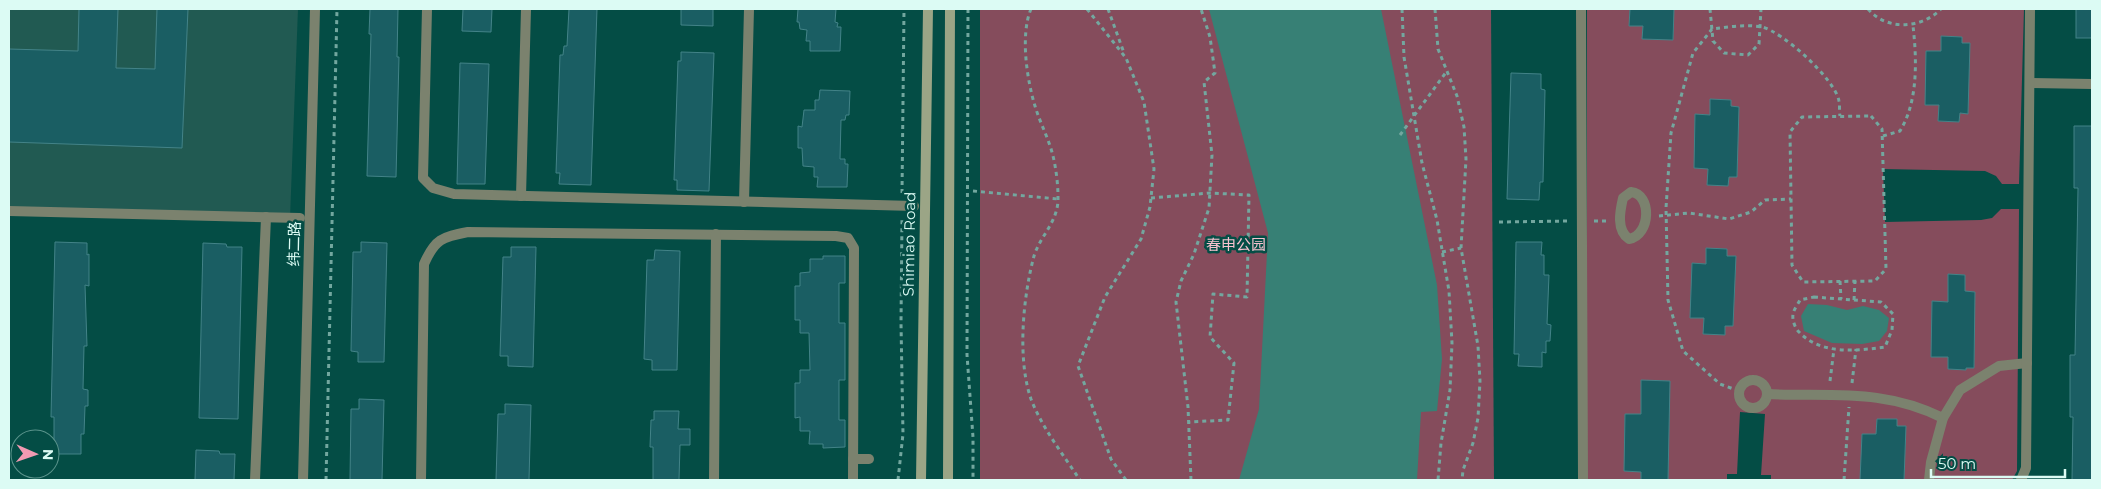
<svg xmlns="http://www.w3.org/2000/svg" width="2101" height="489" viewBox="0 0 2101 489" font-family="Montserrat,'Noto Sans SC',sans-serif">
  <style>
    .built { fill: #215a52 }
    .green { fill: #854c5c }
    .water { fill: #378075 }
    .building { fill: #1a5e63; stroke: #438388 }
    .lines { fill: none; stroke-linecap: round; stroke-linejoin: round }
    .path { stroke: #73a79f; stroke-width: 3; stroke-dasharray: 4 4; stroke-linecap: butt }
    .lane { stroke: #7b826e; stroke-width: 10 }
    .street { stroke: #7b826e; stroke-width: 10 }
    .secondary { stroke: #9ba586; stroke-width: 10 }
    .path-bridge { stroke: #73a79f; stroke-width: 3; stroke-dasharray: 4 4; stroke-linecap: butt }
    .labels { text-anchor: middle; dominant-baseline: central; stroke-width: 5; stroke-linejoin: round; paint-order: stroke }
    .street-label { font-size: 15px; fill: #dcfbf4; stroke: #044d45 }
    .park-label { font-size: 15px; fill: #f6c1ce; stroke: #044d45 }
  </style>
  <rect width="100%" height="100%" fill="#044d45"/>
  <path class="built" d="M9 9H298L290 218 9 209Z"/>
  <g class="green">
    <path d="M980 9H1491L1494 480H980Z"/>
    <path d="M1587 9H2024L2019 184H2002L1996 176 1985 171 1883 169 1885 222 1981 220 1992 218 2001 209H2019L2017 471 2012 480H1771V475H1761L1765 414 1740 412 1737 474H1727V480H1587Z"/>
  </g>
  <g class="water">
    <path d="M1209 9H1381L1437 285 1442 359 1437 411 1421 412 1417 480H1239L1259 409 1268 233Z"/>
    <path d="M1808 304 1827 305 1847 310 1863 306 1879 310 1889 318 1887 331 1879 341 1862 344 1832 343 1804 331 1801 316Z"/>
  </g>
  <g class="building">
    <path d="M79 9H118L116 68 155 69 157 9H188L182 148 9 142V49L78 51Z"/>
    <path d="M370 9H398L397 57H399L396 177 367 176 371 34H369Z"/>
    <path d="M463 9H492L491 32 462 31Z"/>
    <path d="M569 9H597L591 185 559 184 560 173H556L560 55H563L564 46H567Z"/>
    <path d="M681 9H713V26L681 25Z"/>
    <path d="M798 9H836L835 22 838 23 837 27H841L840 51H810V41H806L807 30 800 29 799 22H797Z"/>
    <path d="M1630 9H1674L1673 40 1642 39 1643 26H1629Z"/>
    <rect x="2076" y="9" width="16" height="29"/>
    <path d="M1941 36 1962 37V43H1970L1968 114 1960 113 1959 122 1938 121 1939 105H1925L1926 51H1941Z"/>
    <path d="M681 52 714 53 709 191 677 190V180H674L678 61H681Z"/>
    <path d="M460 63 489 64 485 184H457Z"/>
    <path d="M1511 73 1541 74V89L1545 90 1543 182H1540L1539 200 1507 199Z"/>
    <path d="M820 90 850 91 849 115H846L845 120H841L840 159H845V164H848L847 187H817L818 177H814V167L803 166 802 148H798V126L802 127 804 110H815V100H819Z"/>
    <path d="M1710 99 1731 100V106L1739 107 1737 177H1729L1728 186 1707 185 1708 169 1694 168 1695 114 1710 115Z"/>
    <path d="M2074 126H2092V480H2072L2073 417H2070V355H2075L2078 188H2074Z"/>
    <path d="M55 242 87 243V255L89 254V286L85 285 87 346H84L83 389 88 390V406H85L84 434H81V454H54V417H51Z"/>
    <path d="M361 242 387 243 384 362H358V352L351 351 353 252H361Z"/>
    <path d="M1516 242H1542L1541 255H1544V275H1549L1547 324 1551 325 1550 341H1546V353L1542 352V367L1518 366 1519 354H1514Z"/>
    <path d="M203 243 226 244 227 247H242L238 419 199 418Z"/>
    <path d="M511 247H536L533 367 508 366V356H500L503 257H511Z"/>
    <path d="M1706 248 1727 249V256H1736L1733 326H1725V335L1703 334 1704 318H1690L1692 263 1706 264Z"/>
    <path d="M655 250 680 251 677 370H652V360L644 359 647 260H654Z"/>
    <path d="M823 256H845V283H839V323H845V380H839V420H845V447L823 448V444H809L810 431H800V417L795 418V383H800V370H810L809 333H800V320H795V286H800V273L810 272V259H823Z"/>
    <path d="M1948 274 1965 275V291L1975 292 1974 368H1966V370L1948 369V357H1931L1932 301 1948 302Z"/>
    <path d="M1641 380 1670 381 1668 480H1641V472L1624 471 1625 414H1641Z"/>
    <path d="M359 399 384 400 382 480H350L351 409H359Z"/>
    <path d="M505 404 531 405 529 480H496L498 414H505Z"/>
    <path d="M654 411H679L678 429H690V445H680L679 480H653V447H650L651 420H654Z"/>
    <path d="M1877 419H1897V426H1906L1904 480H1860L1862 434H1876Z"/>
    <path d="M196 450 219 451 220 454H235L234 480H195Z"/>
  </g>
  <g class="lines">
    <g class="path">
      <path d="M968 9 967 355 973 437V480"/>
      <path d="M1031 9C1020 35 1027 80 1035 106 1040 123 1049 139 1053 156 1056 168 1058 184 1058 197 1059 221 1040 236 1034 256 1023 297 1017 359 1031 399 1041 426 1064 456 1080 480"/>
      <path d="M1087 9 1126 58 1144 102 1154 169 1150 207 1141 239 1105 297 1078 366 1111 459 1126 480"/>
      <path d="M1108 9 1124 53"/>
      <path d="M1402 9 1404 57 1422 163 1437 220 1449 291 1452 343 1450 390 1441 443 1438 480"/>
      <path d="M1435 9 1438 49 1457 96 1464 127 1466 159 1461 248 1478 346 1480 381 1478 418 1473 443 1463 470 1462 480"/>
      <path d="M1710 9 1713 41 1724 53 1748 55 1759 44 1761 9"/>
      <path d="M1868 9C1887 31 1921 29 1941 9"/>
      <path d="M1871 116 1882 129 1886 269 1875 281 1803 282 1792 265 1790 132 1802 117Z"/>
      <path d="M1883 136 1900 131C1918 102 1917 60 1913 26"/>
      <path d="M973 191 1058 199"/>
      <path d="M902 193 904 9"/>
      <path d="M1151 198 1210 193 1249 195 1247 297 1213 294 1210 337 1234 363 1228 420 1189 422"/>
      <path d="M1659 216 1689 213 1729 219 1751 212 1765 200 1791 199"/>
      <path d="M1594 221H1608"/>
      <path d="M1499 222 1570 221"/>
      <path d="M1442 252 1461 248"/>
      <path d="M1840 281 1841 299"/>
      <path d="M1814 297 1881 302 1893 314 1892 330 1885 347C1856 351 1821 355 1799 332 1795 328 1792 320 1793 314 1794 309 1798 304 1800 300Z"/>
      <path d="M1854 300 1855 281"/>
      <path d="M1830 381 1834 349"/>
      <path d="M1852 383 1856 349"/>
      <path d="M1739 391 1720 384 1683 351 1668 300 1666 208 1671 133 1693 53 1712 29C1728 27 1746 24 1762 27 1783 32 1835 79 1839 101 1840 105 1839 111 1840 116"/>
      <path d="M326 480 337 9"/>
      <path d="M898 480 903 434 901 323 902 219"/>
      <path d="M1191 480 1188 407 1176 302 1181 281 1194 254 1209 208 1212 155 1204 82 1215 73 1210 37 1201 9"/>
      <path d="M1844 480 1849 407"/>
    </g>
    <g class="lane">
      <path d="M427 9 423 178 433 188 454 194 914 206"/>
      <path d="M1581 9 1583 480"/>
      <path d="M2030 83 2092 84"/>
      <path d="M1631 192C1652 194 1651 235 1629 239 1616 230 1620 211 1623 198Z"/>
      <path d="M521 196 526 9"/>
      <path d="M744 202 749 9"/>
      <circle cx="1753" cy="394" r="14"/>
      <path d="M1767 394C1832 397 1883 388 1943 418"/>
      <path d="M853 459H869"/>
      <path d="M255 480 266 217"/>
      <path d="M421 480 424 264C435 239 442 237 468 232L836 236 848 238 854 248 853 480"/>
      <path d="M714 480 716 234"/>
      <path d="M1929 480 1931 462 1943 418 1960 390 1999 366 2027 363"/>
      <path d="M2021 480 2026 468 2030 9"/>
    </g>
    <g class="street">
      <path d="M9 211 300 218"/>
      <path d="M303 480 315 9"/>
    </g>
    <g class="secondary">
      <path d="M921 480 928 9"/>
      <path d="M948 480 950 9"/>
    </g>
    <path class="path-bridge" d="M1400 135 1447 71"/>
  </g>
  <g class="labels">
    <g class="street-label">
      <text transform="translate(294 244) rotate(-89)">纬二路</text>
      <text transform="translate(909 244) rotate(-89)">Shimiao Road</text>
    </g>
    <g class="park-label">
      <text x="1236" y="244">春申公园</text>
    </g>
  </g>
  <rect width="2101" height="489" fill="none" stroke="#dcfbf4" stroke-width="20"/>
  <g transform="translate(35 454) rotate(92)"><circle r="24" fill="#044d45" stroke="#5a938b"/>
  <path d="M0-4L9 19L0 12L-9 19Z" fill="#f19ab2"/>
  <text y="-8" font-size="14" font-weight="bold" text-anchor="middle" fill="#dcfbf4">N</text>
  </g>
  <path d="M1931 469v8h134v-8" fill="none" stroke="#dcfbf4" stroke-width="2.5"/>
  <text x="1938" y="469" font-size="15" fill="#dcfbf4" stroke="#044d45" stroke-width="4" paint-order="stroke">50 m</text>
</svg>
